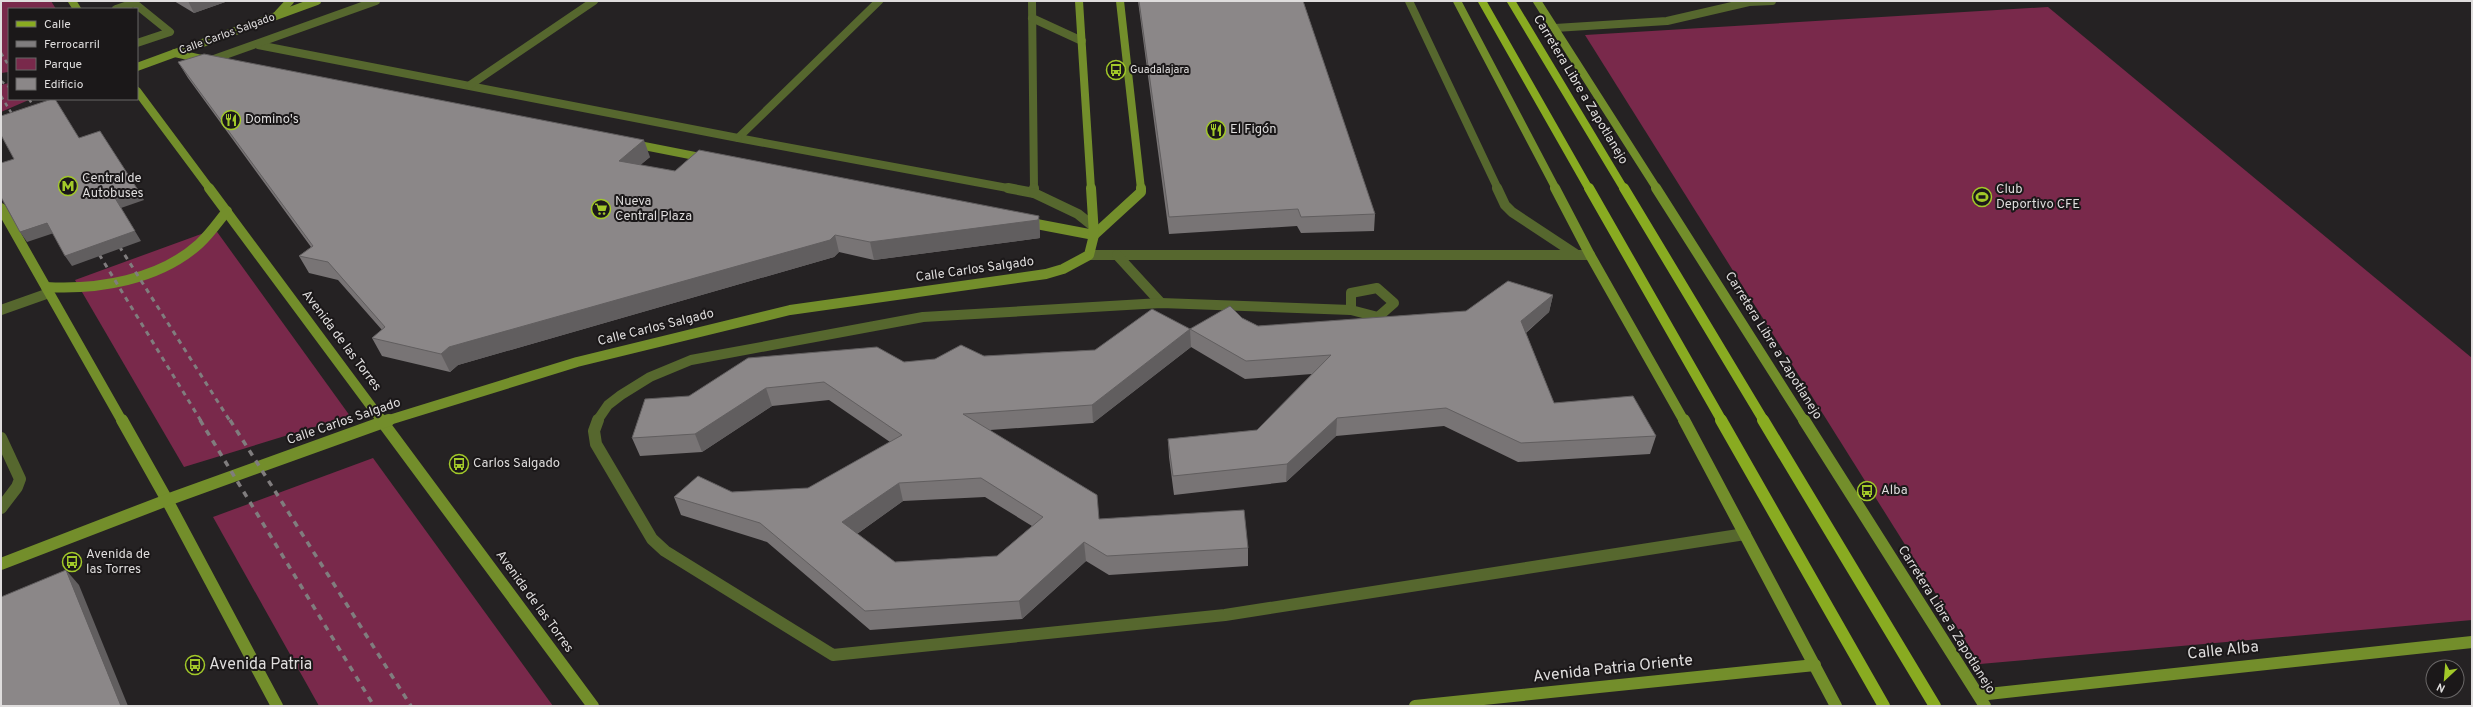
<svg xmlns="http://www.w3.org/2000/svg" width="2473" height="707" viewBox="0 0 2473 707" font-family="Overpass,sans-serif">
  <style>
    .green { fill: #79294b }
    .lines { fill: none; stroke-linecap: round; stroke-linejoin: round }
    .lane-far2 { stroke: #56672e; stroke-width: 8 }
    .lane-far1 { stroke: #56672e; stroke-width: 10 }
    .lane { stroke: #56672e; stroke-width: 12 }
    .secondary-far2 { stroke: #738e2b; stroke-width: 8 }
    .secondary-far1 { stroke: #738e2b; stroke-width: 10 }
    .secondary { stroke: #738e2b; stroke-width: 12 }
    .primary-far2 { stroke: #89ab21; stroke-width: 8 }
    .primary-far1 { stroke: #89ab21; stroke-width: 10 }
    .primary { stroke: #89ab21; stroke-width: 12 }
    .rail-far2 { stroke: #807d7e; stroke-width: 2.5; stroke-dasharray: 4 4; stroke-linecap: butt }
    .rail-far1 { stroke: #807d7e; stroke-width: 3; stroke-dasharray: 5 5; stroke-linecap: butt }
    .rail { stroke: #807d7e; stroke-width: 3.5; stroke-dasharray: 6 6; stroke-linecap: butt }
    .wall { fill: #787475; fill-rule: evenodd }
    .shaded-wall { fill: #615e5f }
    .building { fill: #8b8788; stroke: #615e5f; fill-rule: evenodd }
    .labels { text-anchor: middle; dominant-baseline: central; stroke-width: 4; stroke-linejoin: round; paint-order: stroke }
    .far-street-label { font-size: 11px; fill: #dfdddd; stroke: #1b1819 }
    .far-poi-label { font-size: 11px; fill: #dfdddd; stroke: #1b1819; text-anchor: start }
    .street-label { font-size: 13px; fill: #dfdddd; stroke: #1b1819 }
    .poi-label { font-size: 13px; fill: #dfdddd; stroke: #1b1819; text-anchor: start }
    .near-street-label { font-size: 16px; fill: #dfdddd; stroke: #1b1819 }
    .near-poi-label { font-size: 16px; fill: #dfdddd; stroke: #1b1819; text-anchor: start }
  </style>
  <rect width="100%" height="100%" fill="#252223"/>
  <g class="green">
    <path d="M1 1H51L56 9H9V72L1 73Z"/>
    <path d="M2048 7 2472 358V620L1980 664 1585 35Z"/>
    <path d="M9 83V99H31L1 112V85Z"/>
    <path d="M215 229 350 416 184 467 75 280Z"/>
    <path d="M373 458 553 706H319L213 517Z"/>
  </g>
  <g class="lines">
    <g class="lane-far2">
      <path d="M879 1 738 138 1013 189"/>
      <path d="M1032 1 1034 189"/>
      <path d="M1409 1 1498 189"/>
      <path d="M116 9 134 3 170 32 137 43"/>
      <path d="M1032 18 1082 41"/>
      <path d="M1555 28 1667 21 1749 2 1772 1"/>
      <path d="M258 45 738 138"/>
      <path d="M211 60 376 1"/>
      <path d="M470 85 594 1"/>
    </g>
    <g class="lane-far1">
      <path d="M1008 188 1034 193V188"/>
      <path d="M1497 188 1505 205 1512 212 1577 255"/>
      <path d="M1034 193 1078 214 1093 226"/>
      <path d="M1089 255H1590"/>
      <path d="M1117 255 1161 303"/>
      <path d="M1377 288 1394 303 1378 317 1351 310V293Z"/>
      <path d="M1 310 49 293"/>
      <path d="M597 421 608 405 621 395 650 377 691 360 923 317 1161 303 1351 310"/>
    </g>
    <g class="lane">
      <path d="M598 420 594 431 596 444 652 539 665 551 833 655 1225 615 1745 534"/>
      <path d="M1 438 20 479 17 487 1 508"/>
    </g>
    <g class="secondary-far2">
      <path d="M72 1 77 9"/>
      <path d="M1079 1 1091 189"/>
      <path d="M1120 1 1141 189"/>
      <path d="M1457 1 1556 189"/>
      <path d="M1537 1 1657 189"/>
      <path d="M278 14 290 1"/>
      <path d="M175 53 206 60"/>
      <path d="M137 67 317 1"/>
      <path d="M137 91 210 189"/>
      <path d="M634 144 705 158"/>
    </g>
    <g class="secondary-far1">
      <path d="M209 188 382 421"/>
      <path d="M1555 188 1590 255 1684 421"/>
      <path d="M1656 188 1804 421"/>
      <path d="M1 208 122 421"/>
      <path d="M1026 222 1094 235 1141 192V188"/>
      <path d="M46 287C98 290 159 280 199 244 210 234 218 222 227 211"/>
      <path d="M386 421 577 362 790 310 1046 274 1063 269 1089 255 1094 235 1091 188"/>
    </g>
    <g class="secondary">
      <path d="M122 420 167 500 277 706"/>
      <path d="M381 420 593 706"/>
      <path d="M1684 420 1836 706"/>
      <path d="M1804 420 1985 706"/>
      <path d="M1 564 167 500 389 420"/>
      <path d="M1979 695 2472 642"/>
      <path d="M1415 706 1815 665"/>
    </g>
    <g class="primary-far2">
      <path d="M1482 1 1589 189"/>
      <path d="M1511 1 1624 189"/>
    </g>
    <g class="primary-far1">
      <path d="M1589 188 1722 421"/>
      <path d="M1624 188 1764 421"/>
    </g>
    <g class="primary">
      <path d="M1721 420 1884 706"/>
      <path d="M1763 420 1935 706"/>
    </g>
    <g class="rail-far2">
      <path d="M1 53 9 66"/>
      <path d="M1 81 9 87"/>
      <path d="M1 96 17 122"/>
      <path d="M29 99 39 115"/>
    </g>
    <g class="rail-far1">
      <path d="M114 238 230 421"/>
      <path d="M94 246 201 421"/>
    </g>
    <g class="rail">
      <path d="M200 420 374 706"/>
      <path d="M230 420 411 706"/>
    </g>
  </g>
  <g class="wall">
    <path d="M174 1H228L194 13Z"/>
    <path d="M1138 1H1303L1375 214 1374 231 1301 233 1297 226 1169 234Z"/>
    <path d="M178 62 650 157 640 165 675 171 1039 216 1040 238 874 260 839 252 834 257 458 365 450 372 382 356 372 338 382 330 338 280 309 273 299 256 311 247 188 78Z"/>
    <path d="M1553 295 1549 312 1526 333 1554 403 1656 436 1650 454 1518 462 1444 426 1336 436 1286 482 1174 495 1169 457 1168 439 1257 430 1312 374 1245 379 1191 347 1093 423 990 430 1099 519 1248 548V566L1109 575 1086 561 1022 619 870 630 767 542 681 515 674 497 732 492 808 488 890 442 829 400 772 406 702 452 640 456 632 438 689 396 904 362 984 356 1095 350 1242 318 1258 326 1466 311ZM985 497 1032 526 997 556 895 562 857 534 903 501Z"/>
  </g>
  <g class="shaded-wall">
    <path d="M188 1H228L194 13Z"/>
    <path d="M644 140 650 157 625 178 619 161Z"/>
    <path d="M138 190 144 200 121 208 141 241 72 266 65 256 115 198Z"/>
    <path d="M1039 216 1040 238 874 260 870 242Z"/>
    <path d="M47 223 54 233 27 242 20 232Z"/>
    <path d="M835 235 839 252 834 257 458 365 450 372 441 354 449 347Z"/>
    <path d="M1553 295 1549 312 1518 339 1521 321Z"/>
    <path d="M1190 329 1191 347 1093 423 1092 405Z"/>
    <path d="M766 388 772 406 702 452 695 434Z"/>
    <path d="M1337 418 1336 436 1286 482 1287 464Z"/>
    <path d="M899 483 903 501 847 541 842 522Z"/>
    <path d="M1084 542 1086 561 1022 619 1019 601Z"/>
    <path d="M66 570 79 585 128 706H121Z"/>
  </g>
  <g class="building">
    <path d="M1139 1H1303L1375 214 1301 217 1298 209 1169 217Z"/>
    <path d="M204 54 644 140 619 161 675 171 699 150 1039 216 1038 220 870 242 835 235 830 240 449 347 441 354 372 338 385 327 328 262 299 256 313 246 178 62Z"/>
    <path d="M52 99H55L79 138 100 131 138 190 115 198 135 231 65 256 47 223 20 232 1 197V163L14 159 1 135V116Z"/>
    <path d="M1508 281 1553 295 1521 321 1554 403 1633 396 1656 436 1521 443 1446 408 1337 418 1287 464 1173 476 1168 439 1257 430 1331 355 1246 361 1190 329 1230 306 1242 318 1258 326 1466 311Z"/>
    <path d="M1152 309 1190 329 1092 405 963 414 1097 495 1099 519 1244 510 1248 548 1107 556 1084 542 1019 601 865 611 760 523 674 497 698 476 732 492 808 488 902 435 824 382 766 388 695 434 632 438 645 399 689 396 748 358 877 347 904 362 935 359 961 345 984 356 1095 350ZM981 478 1043 517 997 556 895 562 842 522 899 483Z"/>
    <path d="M66 570 121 706H1V597Z"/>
  </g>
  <defs>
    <symbol id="bus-ring" viewBox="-11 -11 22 22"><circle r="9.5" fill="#1b1819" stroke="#a2c929" stroke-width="1.5"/><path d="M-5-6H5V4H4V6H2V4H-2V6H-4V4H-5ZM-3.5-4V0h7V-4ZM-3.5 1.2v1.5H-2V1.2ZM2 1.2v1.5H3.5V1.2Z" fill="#a2c929"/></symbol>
    <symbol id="restaurant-ring" viewBox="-11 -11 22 22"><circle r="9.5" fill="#1b1819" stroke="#a2c929" stroke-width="1.5"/><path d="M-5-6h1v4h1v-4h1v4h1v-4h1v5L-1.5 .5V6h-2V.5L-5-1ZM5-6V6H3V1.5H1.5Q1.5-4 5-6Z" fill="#a2c929"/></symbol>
    <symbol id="metro-ring" viewBox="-11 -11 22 22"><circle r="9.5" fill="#1b1819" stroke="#a2c929" stroke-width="1.5"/><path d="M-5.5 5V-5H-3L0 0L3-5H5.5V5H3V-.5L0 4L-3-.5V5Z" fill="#a2c929"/></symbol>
    <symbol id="stadium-ring" viewBox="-11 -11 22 22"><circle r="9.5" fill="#1b1819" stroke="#a2c929" stroke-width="1.5"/><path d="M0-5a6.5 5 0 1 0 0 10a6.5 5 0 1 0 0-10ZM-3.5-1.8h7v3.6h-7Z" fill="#a2c929"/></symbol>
    <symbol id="supermarket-ring" viewBox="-11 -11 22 22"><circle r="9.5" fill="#1b1819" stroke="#a2c929" stroke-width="1.5"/><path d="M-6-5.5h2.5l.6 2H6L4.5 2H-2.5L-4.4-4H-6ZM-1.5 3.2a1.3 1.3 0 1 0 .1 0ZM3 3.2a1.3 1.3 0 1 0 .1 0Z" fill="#a2c929"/></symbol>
  </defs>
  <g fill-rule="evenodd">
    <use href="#bus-ring" x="1105" y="59" width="22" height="22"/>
    <use href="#restaurant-ring" x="220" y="109" width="22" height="22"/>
    <use href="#restaurant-ring" x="1205" y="119" width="22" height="22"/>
    <use href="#metro-ring" x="57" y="175" width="22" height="22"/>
    <use href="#stadium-ring" x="1971" y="186" width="22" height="22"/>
    <use href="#supermarket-ring" x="590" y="198" width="22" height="22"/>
    <use href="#bus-ring" x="448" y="453" width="22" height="22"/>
    <use href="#bus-ring" x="1856" y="480" width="22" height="22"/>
    <use href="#bus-ring" x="61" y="551" width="22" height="22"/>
    <use href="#bus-ring" x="184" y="654" width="22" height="22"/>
  </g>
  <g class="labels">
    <g class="far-street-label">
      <text transform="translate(227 34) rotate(-20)">Calle Carlos Salgado</text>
    </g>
    <g class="far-poi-label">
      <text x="1130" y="70">Guadalajara</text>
    </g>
    <g class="street-label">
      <text transform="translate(1580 90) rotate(59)">Carretera Libre a Zapotlanejo</text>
      <text transform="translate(975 270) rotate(-8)">Calle Carlos Salgado</text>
      <text transform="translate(656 328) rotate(-14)">Calle Carlos Salgado</text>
      <text transform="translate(341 341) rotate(53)">Avenida de las Torres</text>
      <text transform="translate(1773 346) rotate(58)">Carretera Libre a Zapotlanejo</text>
      <text transform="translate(344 422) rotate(-19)">Calle Carlos Salgado</text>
      <text transform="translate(534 602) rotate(54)">Avenida de las Torres</text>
      <text transform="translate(1946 620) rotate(58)">Carretera Libre a Zapotlanejo</text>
    </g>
    <g class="poi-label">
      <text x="245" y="120">Domino's</text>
      <text x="1230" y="130">El Figón</text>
      <text x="82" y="179">Central de<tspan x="82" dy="15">Autobuses</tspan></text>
      <text x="1996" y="190">Club<tspan x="1996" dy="15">Deportivo CFE</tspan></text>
      <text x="615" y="202">Nueva<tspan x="615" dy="15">Central Plaza</tspan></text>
      <text x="473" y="464">Carlos Salgado</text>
      <text x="1881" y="491">Alba</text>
      <text x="86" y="555">Avenida de<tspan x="86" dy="15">las Torres</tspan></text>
    </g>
    <g class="near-street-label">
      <text transform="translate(2223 651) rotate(-6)">Calle Alba</text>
      <text transform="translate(1613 669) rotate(-6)">Avenida Patria Oriente</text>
    </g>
    <g class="near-poi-label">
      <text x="209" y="665">Avenida Patria</text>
    </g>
  </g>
  <rect width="2473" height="707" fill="none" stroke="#dfdddd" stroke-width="4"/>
  <rect x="8" y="8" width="130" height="92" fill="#1b1819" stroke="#696767"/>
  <rect x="16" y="21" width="20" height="6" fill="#89ab21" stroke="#696767"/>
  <text x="44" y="28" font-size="12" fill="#dfdddd">Calle</text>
  <rect x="16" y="41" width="20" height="6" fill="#807d7e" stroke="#696767"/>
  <text x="44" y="48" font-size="12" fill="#dfdddd">Ferrocarril</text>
  <rect x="16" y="58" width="20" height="12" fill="#79294b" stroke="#696767"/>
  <text x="44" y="68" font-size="12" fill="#dfdddd">Parque</text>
  <rect x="16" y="78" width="20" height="12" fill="#8b8788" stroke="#696767"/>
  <text x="44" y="88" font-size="12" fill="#dfdddd">Edificio</text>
  <g transform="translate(2445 679) rotate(206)"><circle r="19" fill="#1b1819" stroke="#696767"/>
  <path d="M0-3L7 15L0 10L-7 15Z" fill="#a2c929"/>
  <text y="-6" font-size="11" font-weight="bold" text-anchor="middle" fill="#dfdddd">N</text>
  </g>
</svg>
